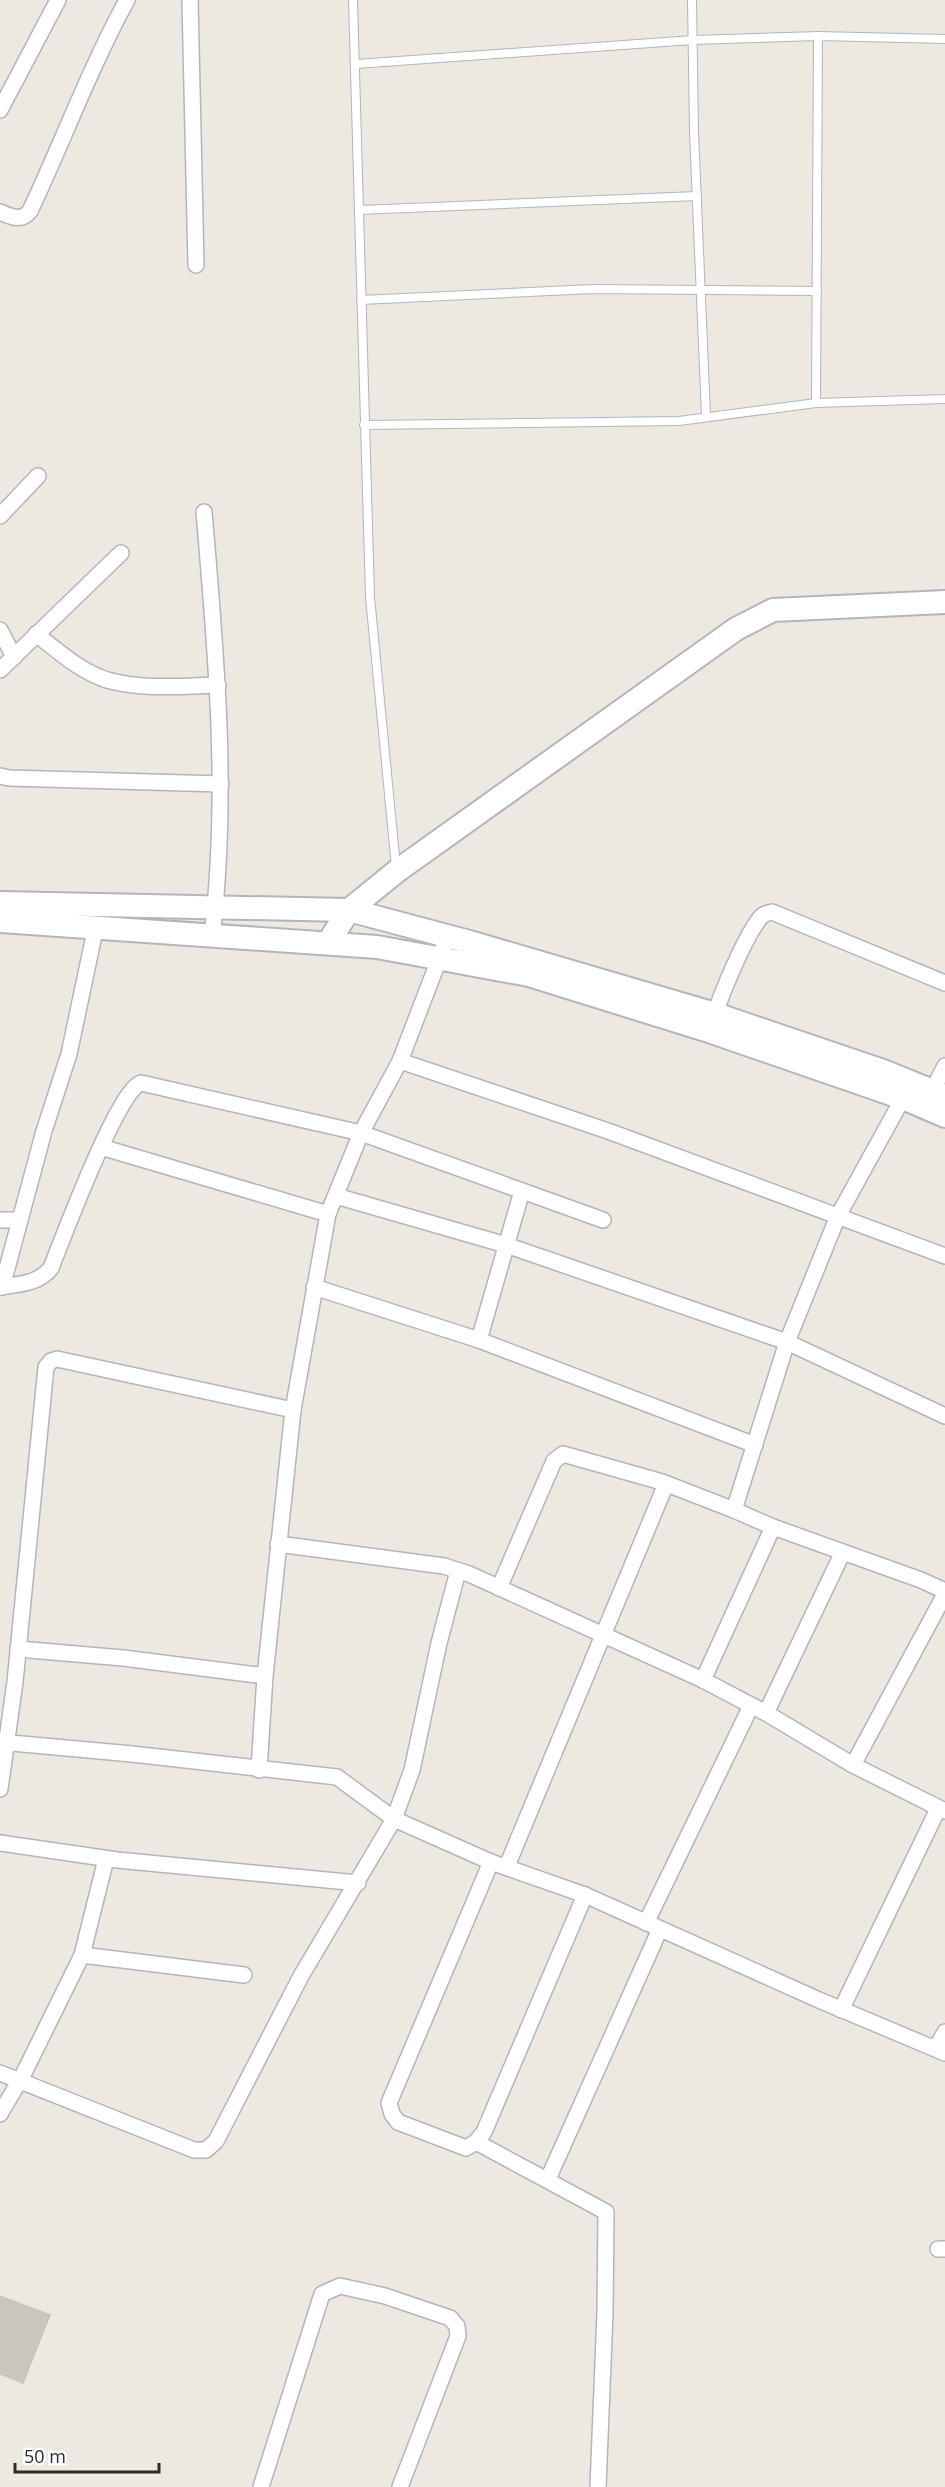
<svg xmlns="http://www.w3.org/2000/svg" width="945" height="2487" viewBox="0 0 945 2487" font-family="'Open Sans',sans-serif">
  <style>
    .building { fill: #c9c5bf; stroke: #c9c5b9; stroke-width: 1.5 }
    .lines { fill: none; stroke-linecap: round; stroke-linejoin: round }
    .lane-casing { stroke: #b3b4bf; stroke-width: 10 }
    .street-casing { stroke: #b3b4bf; stroke-width: 18 }
    .secondary-casing { stroke: #b3b4bf; stroke-width: 26 }
    .lane { stroke: #fff; stroke-width: 8 }
    .street { stroke: #fff; stroke-width: 15 }
    .secondary { stroke: #fff; stroke-width: 22 }
  </style>
  <rect width="100%" height="100%" fill="#ede9e0"/>
  <path class="building" d="M0 2296 50 2315 23 2383 0 2374Z"/>
  <g class="lines">
    <defs>
      <g id="lane">
        <path d="M353 0 370 597 396 867"/>
        <path d="M692 0 694 132 706 416"/>
        <path d="M356 64 693 40 818 36 945 39"/>
        <path d="M360 210 697 196"/>
        <path d="M361 300 593 289 817 291"/>
        <path d="M816 403 818 36"/>
        <path d="M364 425 679 421 816 403 945 399"/>
      </g>
      <g id="street">
        <path d="M190 0 196 265"/>
        <path d="M0 110 58 0"/>
        <path d="M0 212C12 217 21 222 30 211 63 141 90 68 127 0"/>
        <path d="M204 512C216 653 229 793 212 935"/>
        <path d="M0 516 38 476"/>
        <path d="M0 630 14 657"/>
        <path d="M36 634C58 651 81 672 107 680 143 690 182 686 218 685"/>
        <path d="M0 670 121 553"/>
        <path d="M0 776 9 778 221 784"/>
        <path d="M712 1022C721 995 743 940 760 918 763 914 767 913 772 912L945 983"/>
        <path d="M400 1061 608 1131 945 1256"/>
        <path d="M928 1099 945 1066"/>
        <path d="M101 1147 328 1214"/>
        <path d="M336 1196 506 1245 787 1342 945 1416"/>
        <path d="M0 1220H20"/>
        <path d="M0 1287C20 1284 38 1284 51 1268 62 1240 119 1088 141 1083L361 1133 603 1220"/>
        <path d="M2 1287 44 1131 69 1054 96 926"/>
        <path d="M314 1287 479 1340 755 1445"/>
        <path d="M479 1340 522 1191"/>
        <path d="M734 1510 787 1342 838 1216 903 1098"/>
        <path d="M278 1544 444 1566 469 1574 703 1680 766 1713 853 1765 945 1811"/>
        <path d="M499 1588 554 1461 563 1454 662 1482 734 1510 773 1527 921 1580 945 1591"/>
        <path d="M18 1649 123 1658 265 1676"/>
        <path d="M703 1680 773 1527"/>
        <path d="M766 1713 842 1554"/>
        <path d="M0 1742 132 1754 337 1777 394 1819 491 1862 585 1895 819 2000 945 2053"/>
        <path d="M853 1765 945 1594"/>
        <path d="M259 1770 265 1676 293 1410 328 1214 361 1133 400 1061 448 936"/>
        <path d="M0 1789 15 1682 46 1367 51 1361 57 1359 293 1410"/>
        <path d="M0 1843 117 1860 358 1883"/>
        <path d="M491 1862 389 2103 392 2114 398 2122 466 2148 476 2142 484 2132 585 1895"/>
        <path d="M507 1866 666 1484"/>
        <path d="M646 1923 751 1706"/>
        <path d="M82 1955 244 1975"/>
        <path d="M841 2010 938 1809"/>
        <path d="M936 2048 945 2032"/>
        <path d="M0 2073 194 2150H206L216 2141 301 1976 394 1819 412 1770 439 1643 458 1571"/>
        <path d="M0 2114 23 2075 82 1955 106 1859"/>
        <path d="M476 2142 606 2212 605 2313 598 2487"/>
        <path d="M548 2179 660 1929"/>
        <path d="M938 2249H945"/>
        <path d="M261 2487 322 2294 340 2286 385 2296 450 2318 457 2326 458 2336 400 2487"/>
      </g>
      <g id="secondary">
        <path d="M0 903 349 910 473 943 715 1014 883 1071 945 1096"/>
        <path d="M0 921 377 947 529 975 709 1031 903 1098 945 1116"/>
        <path d="M328 943 349 910 397 871 736 629 773 610 945 602"/>
      </g>
    </defs>
    <use href="#lane" class="lane-casing"/>
    <use href="#street" class="street-casing"/>
    <use href="#secondary" class="secondary-casing"/>
    <use href="#lane" class="lane"/>
    <use href="#street" class="street"/>
    <use href="#secondary" class="secondary"/>
  </g>
  <path d="M15 2463v9h144v-9" fill="none" stroke="#2c2c2c" stroke-width="3"/>
  <text x="24" y="2463" font-size="18" fill="#2c2c2c" stroke="#ffffff" stroke-width="4.5" paint-order="stroke">50 m</text>
</svg>
